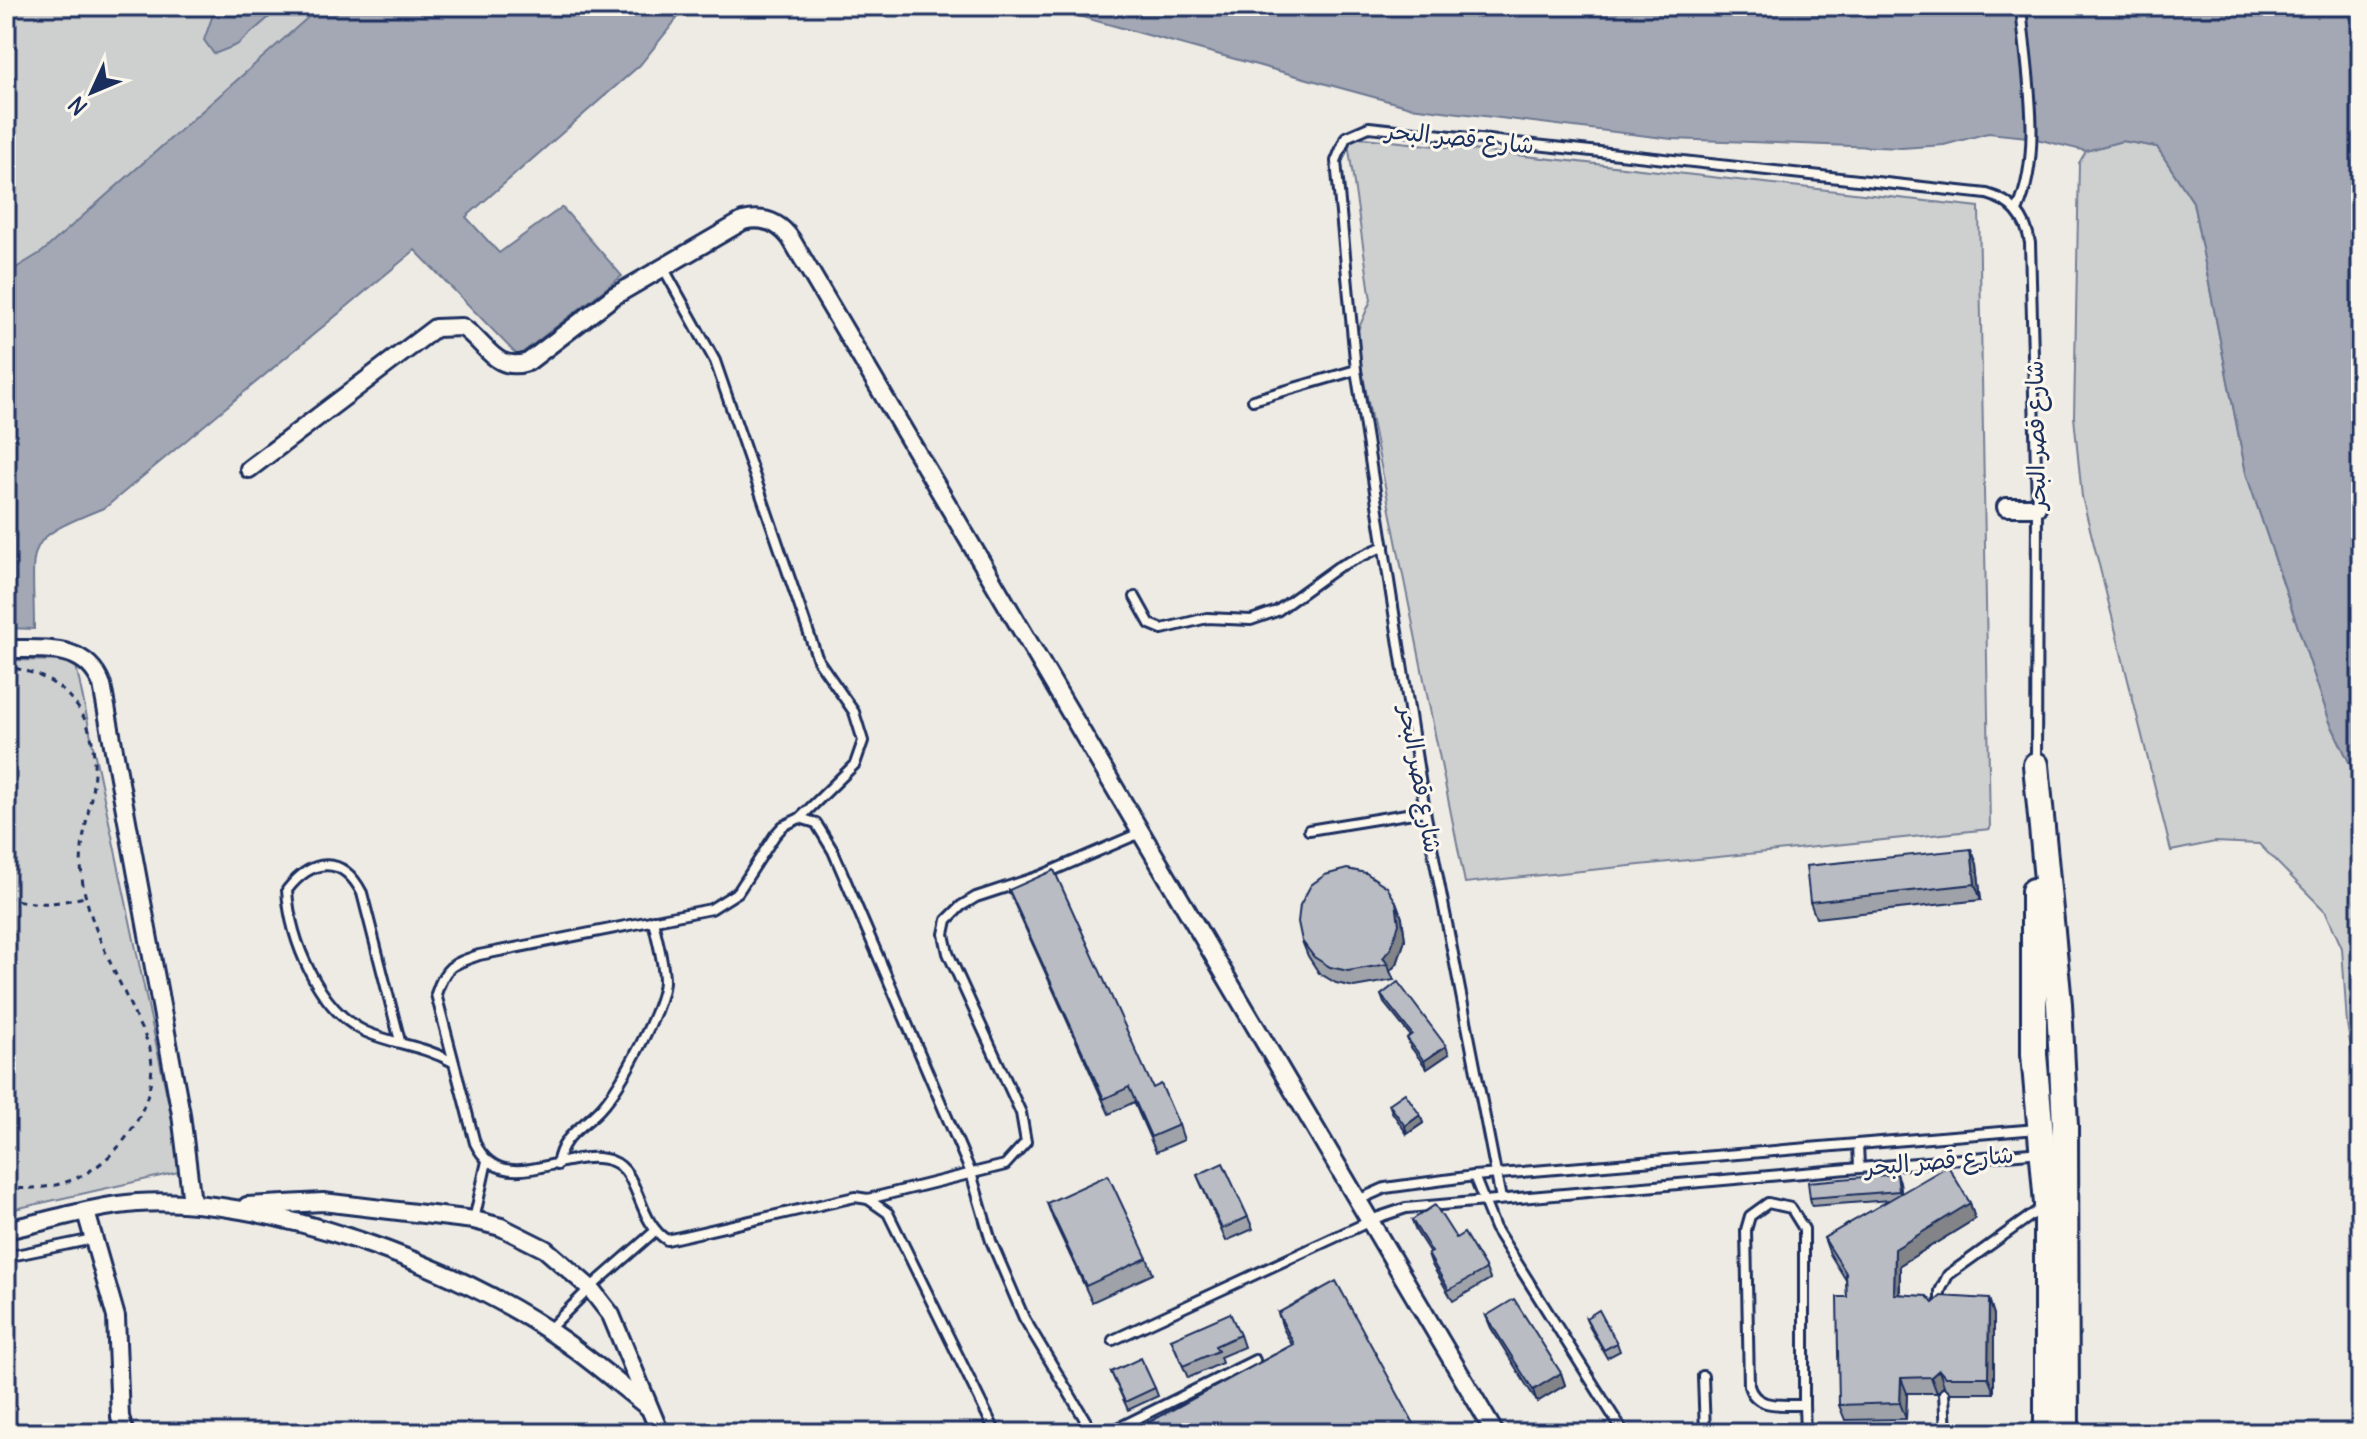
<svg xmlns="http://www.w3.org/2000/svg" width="2367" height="1439" viewBox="0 0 2367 1439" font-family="Delius,'Playpen Sans Arabic',sans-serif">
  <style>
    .green { fill: #cecfcf; stroke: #747f96; stroke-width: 2 }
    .water { fill: #a3a8b4; stroke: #6d7892; stroke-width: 2 }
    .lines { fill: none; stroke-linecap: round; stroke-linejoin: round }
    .lane-casing { stroke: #1b2f5e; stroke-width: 14 }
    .street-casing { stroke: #1b2f5e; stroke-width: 22 }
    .secondary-casing { stroke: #1b2f5e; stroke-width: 30 }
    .path { stroke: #1b2f5e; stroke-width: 3; stroke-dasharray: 6 6; stroke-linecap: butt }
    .lane { stroke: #fbf7ec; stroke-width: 8 }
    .street { stroke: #fbf7ec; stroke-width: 16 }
    .secondary { stroke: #fbf7ec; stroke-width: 24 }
    .wall { fill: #9fa2a8; stroke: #1b2f5e; stroke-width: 2 }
    .shaded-wall { fill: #828488; stroke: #1b2f5e; stroke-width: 2 }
    .building { fill: #b9bcc3; stroke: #1b2f5e; stroke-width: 2 }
    .labels { text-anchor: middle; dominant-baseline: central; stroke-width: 6; stroke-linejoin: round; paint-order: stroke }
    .street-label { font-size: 24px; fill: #1b2f5e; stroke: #fbf7ec }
  </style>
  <rect width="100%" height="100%" fill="#eeebe4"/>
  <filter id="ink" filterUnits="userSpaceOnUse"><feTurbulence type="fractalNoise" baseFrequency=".0125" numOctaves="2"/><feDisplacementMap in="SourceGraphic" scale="16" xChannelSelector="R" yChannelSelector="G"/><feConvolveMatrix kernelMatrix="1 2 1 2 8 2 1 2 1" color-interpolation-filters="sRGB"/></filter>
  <g filter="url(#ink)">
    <g class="green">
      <path d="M6 6H366L6 329Z"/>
      <path d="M1347 136 1979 207 1990 829 1465 883 1355 337 1371 300Z"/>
      <path d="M2122 141 2157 147 2193 202 2246 473 2330 722 2361 787V1109L2347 1024 2342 948 2326 912 2259 844 2215 842 2171 851 2082 497 2074 417 2079 163 2086 151Z"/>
      <path d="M6 660 75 661 183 1171 6 1211Z"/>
    </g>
    <g class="water">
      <path d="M216 6H282L237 45 214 54 204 40Z"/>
      <path d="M321 6H687L640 65 466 217 499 253 562 207 622 276 518 356 415 250 106 507C19 542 34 540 34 629L6 628V274L42 252Z"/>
      <path d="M1042 6H2361V787L2330 722 2246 473 2193 202 2157 147 2122 141 2086 151 2028 137 1988 133 1944 145 1902 148 1672 139 1410 107Z"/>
    </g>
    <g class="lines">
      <defs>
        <g id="lane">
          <path d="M2017 211C2044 152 2026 70 2021 6"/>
          <path d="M664 269 715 361 818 660 854 712 863 741 855 764 800 818 783 826 775 835 738 892 711 909 479 955C452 964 445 966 436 994L475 1143C504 1202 568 1144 612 1161 640 1171 637 1222 667 1240L855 1197 868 1199 888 1213 996 1433"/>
          <path d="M1253 400 1356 370"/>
          <path d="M1135 597 1150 624 1162 629 1207 618 1251 620 1277 611 1338 567 1384 546"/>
          <path d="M800 818 816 823 833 851 971 1173 991 1241 1024 1318 1093 1433"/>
          <path d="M1309 830 1425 811"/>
          <path d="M400 1041 362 893C342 854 311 859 287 890 290 939 318 1010 366 1032 396 1045 422 1045 453 1062"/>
          <path d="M1858 1144 1859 1166"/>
          <path d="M557 1165C562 1134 582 1129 601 1108 620 1088 663 1008 664 981 664 962 657 940 653 920"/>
          <path d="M1474 1176 1495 1228 1624 1433"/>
          <path d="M868 1199 1005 1165 1026 1142 1021 1113 948 953 944 934 947 920 961 906 976 897 1040 876 1140 833"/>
          <path d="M1501 1199 1425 811 1356 370 1336 161 1346 137 1369 127 1987 194C2012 201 2026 217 2030 243L2037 507 2036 764"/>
          <path d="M1358 1200 1385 1188 1474 1176 2037 1129"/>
          <path d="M1768 1203 1791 1208 1804 1229V1405C1783 1404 1756 1410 1749 1386L1746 1230 1750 1216Z"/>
          <path d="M474 1220 487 1161"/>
          <path d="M6 1257 93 1239"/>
          <path d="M1940 1307V1291L1948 1275 2043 1207"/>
          <path d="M548 1330 590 1288 654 1232"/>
          <path d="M1113 1340 1379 1217 1406 1208 2041 1152"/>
          <path d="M1703 1376 1705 1433"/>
          <path d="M1944 1393 1946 1433"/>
          <path d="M1804 1405 1805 1433"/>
          <path d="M1108 1433 1255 1360"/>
        </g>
        <g id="street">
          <path d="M249 469 435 328 462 327C486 342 494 373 528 362L614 296 743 221C763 216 779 222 791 239L1495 1433"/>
          <path d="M2006 507H2037"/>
          <path d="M6 649C44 650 86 643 102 685L181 1114 192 1203"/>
          <path d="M247 1206 323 1202 474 1220 501 1227 545 1249 590 1288 611 1315 660 1433"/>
          <path d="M86 1212 116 1317 120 1417 125 1433"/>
          <path d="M6 1230C49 1221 94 1206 137 1203 262 1194 460 1266 561 1339 591 1360 619 1384 648 1407"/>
        </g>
        <g id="secondary">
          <path d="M2036 765 2059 1004 2065 1126 2066 1433"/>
          <path d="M2034 891V1054L2047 1204V1433"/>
        </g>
      </defs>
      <use href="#lane" class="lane-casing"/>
      <use href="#street" class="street-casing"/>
      <use href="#secondary" class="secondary-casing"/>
      <g class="path">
        <path d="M6 896C33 908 58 903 85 897"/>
        <path d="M6 1189C27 1188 46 1189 66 1182 117 1166 161 1104 150 1049 147 1038 139 1026 135 1016 118 977 96 938 86 898 71 845 96 809 94 760 93 711 61 677 14 668"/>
      </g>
      <use href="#lane" class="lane"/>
      <use href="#street" class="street"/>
      <use href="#secondary" class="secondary"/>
    </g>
    <g class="wall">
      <path d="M1971 849 1977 864 1981 900 1816 918 1810 902Z"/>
      <path d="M1009 890 1179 1125 1184 1140 1156 1152 1134 1102 1109 1114 1015 905Z"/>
      <path d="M1396 902 1402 918 1405 940 1397 964 1390 971 1394 980 1354 987 1336 983 1319 973 1308 956 1302 941Z"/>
      <path d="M1381 995 1449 1054 1427 1069 1410 1046 1407 1038 1410 1035 1384 1003Z"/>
      <path d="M1389 1104 1420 1115 1423 1123 1407 1134 1392 1112Z"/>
      <path d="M1897 1174 1900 1182 1901 1193 1970 1203 1975 1219 1900 1265V1294L1933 1303 1989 1299 1994 1315V1393H1951L1944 1386 1937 1393H1907L1906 1419 1845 1420 1839 1405 1847 1297 1846 1280 1830 1254 1824 1238 1890 1200 1812 1206 1810 1198Z"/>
      <path d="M1197 1175 1248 1217 1253 1229 1226 1241Z"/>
      <path d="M1047 1203 1147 1258 1153 1274 1092 1302 1053 1219Z"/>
      <path d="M1412 1220 1456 1238 1486 1269 1490 1279 1453 1301 1432 1265 1428 1254 1430 1253 1416 1231Z"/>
      <path d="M1278 1313 1417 1429 1419 1433H1147L1144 1425 1292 1345 1283 1328Z"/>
      <path d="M1486 1316 1561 1373 1565 1385 1537 1402 1491 1328Z"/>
      <path d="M1586 1318 1617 1343 1620 1351 1607 1358 1589 1326Z"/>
      <path d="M1240 1335 1244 1347 1220 1357 1222 1363 1188 1378 1171 1339Z"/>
      <path d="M1111 1372 1155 1388 1158 1396 1128 1410Z"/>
    </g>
    <g class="shaded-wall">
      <path d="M1971 849 1977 864 1981 900 1975 884Z"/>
      <path d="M1396 902 1402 918 1405 940 1397 964 1390 971 1388 964 1383 958Z"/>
      <path d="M1446 1046 1449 1054 1427 1069 1424 1061Z"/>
      <path d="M1420 1115 1423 1123 1407 1134 1405 1126Z"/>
      <path d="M1897 1174 1900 1182 1902 1199 1899 1191Z"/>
      <path d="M1970 1203 1975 1219 1900 1265 1899 1310 1894 1294 1895 1249Z"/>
      <path d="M1989 1299 1994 1315V1393L1988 1377Z"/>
      <path d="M1939 1370 1944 1386 1937 1393 1931 1377Z"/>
      <path d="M1561 1373 1565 1385 1537 1402 1533 1390Z"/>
      <path d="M1901 1378 1907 1393 1906 1419 1900 1403Z"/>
    </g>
    <g class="building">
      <path d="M1971 849 1975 884 1810 902 1806 866Z"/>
      <path d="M1347 869 1366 873 1387 887 1396 902 1399 924 1391 948 1383 958 1388 964 1348 971 1330 967 1314 957 1302 941 1298 922 1300 905 1311 885 1325 875Z"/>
      <path d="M1054 870 1153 1088 1161 1084 1179 1125 1151 1137 1129 1087 1104 1099 1009 890Z"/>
      <path d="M1398 982 1446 1046 1424 1061 1407 1038 1412 1034 1381 995Z"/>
      <path d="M1405 1093 1420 1115 1405 1126 1389 1104Z"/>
      <path d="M1223 1163 1248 1217 1222 1229 1197 1175Z"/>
      <path d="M1948 1166 1970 1203 1895 1249 1894 1294 1927 1296 1933 1303 1941 1296 1989 1299 1988 1377H1945L1939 1370 1931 1377 1901 1378 1900 1403 1839 1405 1837 1297H1847L1846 1273 1824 1238Z"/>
      <path d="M1897 1174 1899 1191 1810 1198 1808 1182Z"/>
      <path d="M1108 1175 1147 1258 1086 1286 1047 1203Z"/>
      <path d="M1435 1205 1456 1238 1464 1233 1486 1269 1449 1290 1428 1254 1432 1252 1412 1220Z"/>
      <path d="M1336 1281 1417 1429 1410 1433H1148L1144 1425 1294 1344 1278 1313Z"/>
      <path d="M1514 1299 1561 1373 1533 1390 1486 1316Z"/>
      <path d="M1599 1310 1617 1343 1604 1350 1586 1318Z"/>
      <path d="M1230 1313 1240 1335 1215 1346 1218 1351 1183 1366 1171 1339Z"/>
      <path d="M1141 1358 1155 1388 1125 1402 1111 1372Z"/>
    </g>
  </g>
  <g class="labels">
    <g class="street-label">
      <text transform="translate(1460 137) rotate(6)">شارع قصر البحر</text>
      <text transform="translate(2035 435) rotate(-91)">شارع قصر البحر</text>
      <text transform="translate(1421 779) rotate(80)">شارع قصر البحر</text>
      <text transform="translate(1939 1160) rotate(-5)">شارع قصر البحر</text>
    </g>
  </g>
  <rect width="2367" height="1439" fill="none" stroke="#fbf7ec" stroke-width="32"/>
  <rect x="16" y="16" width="2335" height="1407" fill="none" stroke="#1b2f5e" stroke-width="3" filter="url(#ink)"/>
  <g transform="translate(92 92) rotate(226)" stroke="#fbf7ec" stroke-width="6" paint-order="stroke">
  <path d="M0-6L14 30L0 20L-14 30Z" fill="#1b2f5e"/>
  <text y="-12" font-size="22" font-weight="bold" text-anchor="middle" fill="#1b2f5e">N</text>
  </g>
</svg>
